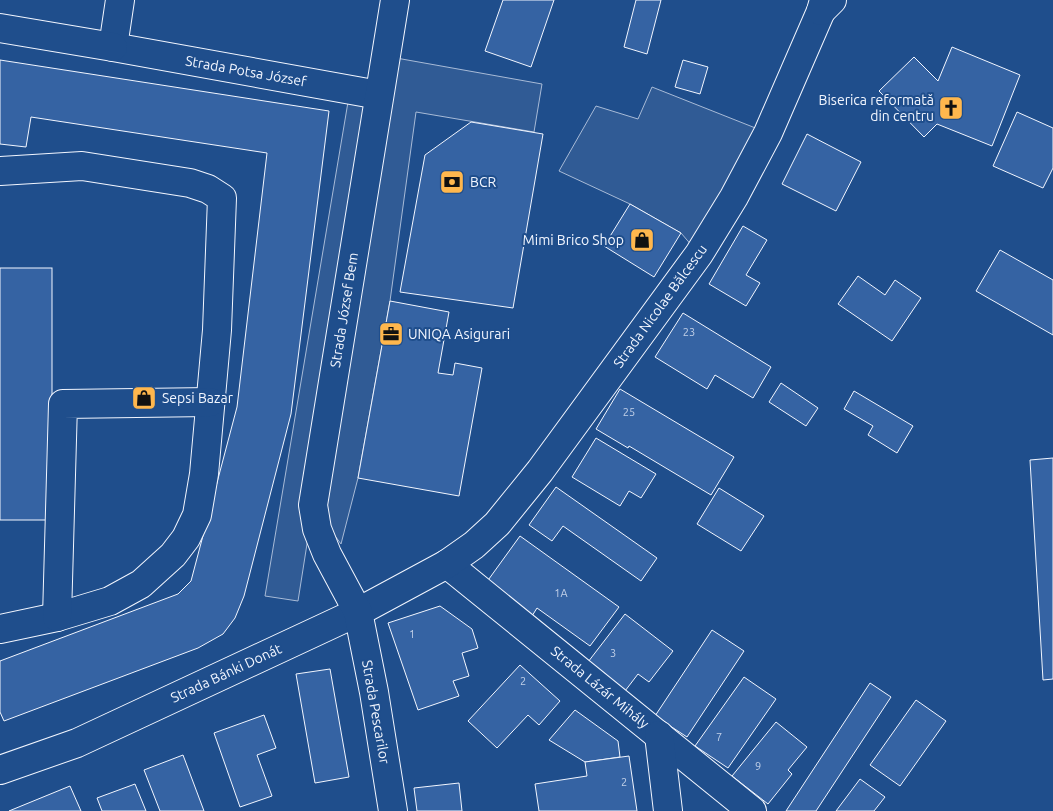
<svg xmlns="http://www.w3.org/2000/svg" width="1053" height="811" viewBox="0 0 1053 811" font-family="Ubuntu,sans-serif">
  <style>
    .built { fill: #305b95; stroke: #a8bbd7 }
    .building { fill: #3563a3; stroke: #f2f6ff }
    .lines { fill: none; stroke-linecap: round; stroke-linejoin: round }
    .minor-casing { stroke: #f2f6ff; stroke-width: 30 }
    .major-casing { stroke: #f2f6ff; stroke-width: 30 }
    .minor { stroke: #1f4e8c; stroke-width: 28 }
    .major { stroke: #1f4e8c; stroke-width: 28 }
    .labels { text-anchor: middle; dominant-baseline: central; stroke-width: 4; stroke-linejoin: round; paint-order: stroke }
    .number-label { font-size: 11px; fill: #c3d1e8 }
    .street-label { font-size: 14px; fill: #f2f6ff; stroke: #1f4e8c }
    .poi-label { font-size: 14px; fill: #f2f6ff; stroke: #1f4e8c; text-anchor: start }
  </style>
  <rect width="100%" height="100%" fill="#1f4e8c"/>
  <g class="built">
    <path d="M385 56 542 84 534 132 416 112 390 301 358 478 341 544 313 506 298 601 265 596 348 102 377 106Z"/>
    <path d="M652 87 768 133 699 254 681 233 630 204 559 171 596 106 638 119Z"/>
  </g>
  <g class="building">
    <path d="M503 0H554L531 67 485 51Z"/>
    <path d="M636 0H661L647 54 624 47Z"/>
    <path d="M952 47 1020 75 992 146 937 124 924 137 879 91 914 57 938 81Z"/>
    <path d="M0 60 329 111 291 414 244 596 235 618 223 634 198 648 4 721 0 712V661L178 594 191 581 237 407 267 153 31 117 26 147 0 144Z"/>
    <path d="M683 60 708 67 700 94 675 87Z"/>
    <path d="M1017 112 1053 128V168L1043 188 993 166Z"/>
    <path d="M471 122 543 134 513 308 400 292 425 155Z"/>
    <path d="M807 134 861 162 836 211 782 184Z"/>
    <path d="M630 204 681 233 654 277 604 246Z"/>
    <path d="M743 226 767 240 746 275 760 283 746 306 709 284Z"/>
    <path d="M1000 250 1053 280V335L976 291Z"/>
    <rect x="0" y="268" width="52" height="252"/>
    <path d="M858 276 885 295 895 280 921 298 892 341 838 304Z"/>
    <path d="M390 301 449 312 438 373 453 375 455 363 482 368 459 496 358 478Z"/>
    <path d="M683 313 771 367 753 398 715 375 707 389 655 357Z"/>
    <path d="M781 383 818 408 806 426 769 402Z"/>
    <path d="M620 389 734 457 711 495 629 446 628 448 596 429Z"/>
    <path d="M854 391 913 426 897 453 868 435 873 426 844 409Z"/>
    <path d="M596 438 656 474 641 498 629 491 620 506 572 477Z"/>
    <path d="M1053 458V679L1043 680 1030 460Z"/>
    <path d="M556 487 657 558 641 581 563 526 552 541 529 525Z"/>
    <path d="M719 488 764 516 741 551 697 524Z"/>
    <path d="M520 536 619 607 590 646 537 608 532 616 486 583Z"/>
    <path d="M440 606 472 629 478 648 462 653 469 676 453 681 459 696 418 710 388 623Z"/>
    <path d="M625 614 673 651 649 682 638 674 625 691 588 662Z"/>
    <path d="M712 630 744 651 687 737 655 716Z"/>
    <path d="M520 665 560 701 539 725 528 715 497 748 468 721Z"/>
    <path d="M330 669 349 777 315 783 296 674Z"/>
    <path d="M744 677 776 699 728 768 695 746Z"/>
    <path d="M870 683 891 697 816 811H786Z"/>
    <path d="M916 700 946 721 900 786 870 765Z"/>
    <path d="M575 710 618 741 620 757 585 762 549 740Z"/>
    <path d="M264 715 276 748 257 755 272 796 240 807 214 733Z"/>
    <path d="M776 722 807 747 788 770 792 774 768 804 732 776Z"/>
    <path d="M183 755 204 811H160L144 770Z"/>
    <path d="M629 756 637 811H539L535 784 587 776 585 762Z"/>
    <path d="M860 779 885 797 874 811H836Z"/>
    <path d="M459 783 462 811H417L414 788Z"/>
    <path d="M135 784 146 811H102L97 798Z"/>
    <path d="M70 786 81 811H9Z"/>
  </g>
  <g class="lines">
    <defs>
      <g id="minor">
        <path d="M120 0 113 47 379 95"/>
        <path d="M0 28 113 47"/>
        <path d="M0 171 82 166 190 183 208 189 222 198 217 330 204 474 197 515 186 538 173 555 141 584 110 601 57 617 0 629"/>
        <path d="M447 564 752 811"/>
        <path d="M57 617 63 404 210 402"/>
        <path d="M659 735 668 811"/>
        <path d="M0 770 77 743 358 612 447 564 474 545 497 524 540 471 699 254 734 197 768 133 821 11 824 0"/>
        <path d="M393 811 374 692 358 612 327 554 317 529 313 505 395 0"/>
      </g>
      <path id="major" d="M821 11 832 0"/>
    </defs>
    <use href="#minor" class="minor-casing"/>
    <use href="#major" class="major-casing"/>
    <use href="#minor" class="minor"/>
    <use href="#major" class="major"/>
  </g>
  <defs>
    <symbol id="church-square" viewBox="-11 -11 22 22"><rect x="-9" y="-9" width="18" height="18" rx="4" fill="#ffb74d" stroke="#1f4e8c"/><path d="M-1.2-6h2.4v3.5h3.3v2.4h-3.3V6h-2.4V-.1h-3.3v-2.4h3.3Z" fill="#111"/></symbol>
    <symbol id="bank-square" viewBox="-11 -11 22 22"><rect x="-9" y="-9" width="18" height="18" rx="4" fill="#ffb74d" stroke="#1f4e8c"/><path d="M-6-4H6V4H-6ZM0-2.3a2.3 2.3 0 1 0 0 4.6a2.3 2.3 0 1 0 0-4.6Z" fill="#111"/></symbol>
    <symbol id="shop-square" viewBox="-11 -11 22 22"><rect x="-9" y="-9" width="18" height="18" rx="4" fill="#ffb74d" stroke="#1f4e8c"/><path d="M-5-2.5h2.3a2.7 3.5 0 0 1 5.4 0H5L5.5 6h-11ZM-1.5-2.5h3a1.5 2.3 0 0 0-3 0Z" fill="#111"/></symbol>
    <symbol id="office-square" viewBox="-11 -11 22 22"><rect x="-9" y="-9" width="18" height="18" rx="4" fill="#ffb74d" stroke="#1f4e8c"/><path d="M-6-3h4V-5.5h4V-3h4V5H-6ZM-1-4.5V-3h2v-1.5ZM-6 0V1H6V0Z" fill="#111"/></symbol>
  </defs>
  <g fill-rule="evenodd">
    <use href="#church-square" x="937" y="94" width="28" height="28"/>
    <use href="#bank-square" x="438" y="168" width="28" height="28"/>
    <use href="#shop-square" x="628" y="226" width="28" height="28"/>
    <use href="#office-square" x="377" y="320" width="28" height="28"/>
    <use href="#shop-square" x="130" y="384" width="28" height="28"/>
  </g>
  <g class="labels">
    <g class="number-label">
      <text x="689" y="332">23</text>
      <text x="629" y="412">25</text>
      <text x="561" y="593">1A</text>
      <text x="412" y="634">1</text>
      <text x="613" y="653">3</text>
      <text x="523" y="681">2</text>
      <text x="719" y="737">7</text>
      <text x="758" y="766">9</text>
      <text x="624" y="782">2</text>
    </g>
    <g class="street-label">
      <text transform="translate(246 71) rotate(10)">Strada Potsa József</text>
      <text transform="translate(660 306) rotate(-54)">Strada Nicolae Bălcescu</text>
      <text transform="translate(344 310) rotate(-81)">Strada József Bem</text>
      <text transform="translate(226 673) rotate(-25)">Strada Bánki Donát</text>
      <text transform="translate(600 687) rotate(39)">Strada Lázár Mihály</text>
      <text transform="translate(376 712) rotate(80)">Strada Pescarilor</text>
    </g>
    <g class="poi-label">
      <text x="934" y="100" text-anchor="end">Biserica reformată<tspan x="934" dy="16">din centru</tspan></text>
      <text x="470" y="182">BCR</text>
      <text x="624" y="240" text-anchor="end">Mimi Brico Shop</text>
      <text x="408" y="334">UNIQA Asigurari</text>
      <text x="162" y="398">Sepsi Bazar</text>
    </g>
  </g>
</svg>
